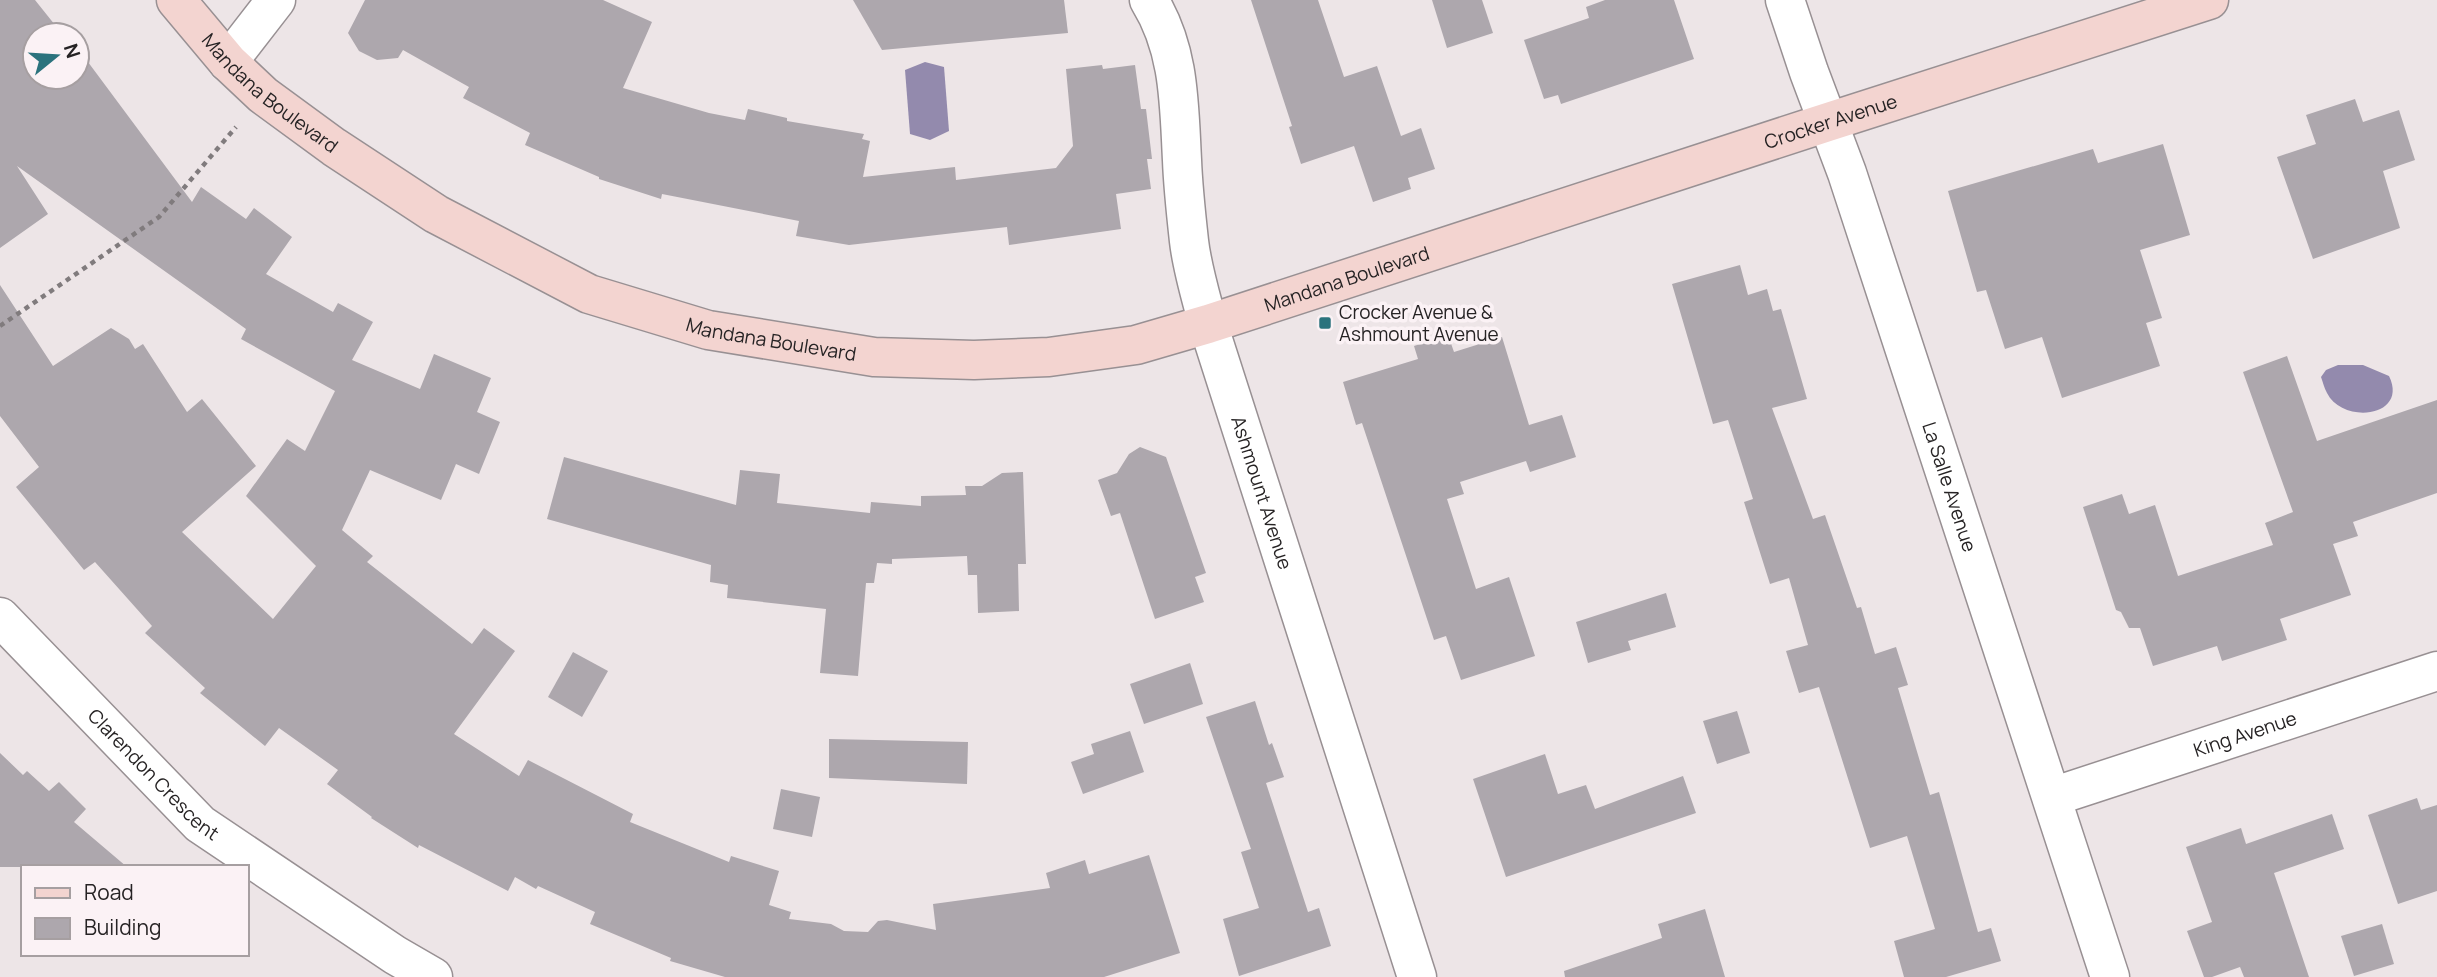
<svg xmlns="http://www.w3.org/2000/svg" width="2437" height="977" viewBox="0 0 2437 977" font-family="Manrope,sans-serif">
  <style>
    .water { fill: #938aad }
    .building { fill: #ada7ad }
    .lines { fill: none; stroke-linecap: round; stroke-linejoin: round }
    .street-casing { stroke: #989093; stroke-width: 41 }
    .secondary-casing { stroke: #989093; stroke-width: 41 }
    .path { stroke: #807b7d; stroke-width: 4.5; stroke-dasharray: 5 5; stroke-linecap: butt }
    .street { stroke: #fff; stroke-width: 38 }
    .secondary { stroke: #f3d4d0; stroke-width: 38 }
    .poi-dot { fill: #2b737d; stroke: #fbf2f5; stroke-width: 2.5 }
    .labels { text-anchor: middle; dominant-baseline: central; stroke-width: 7; stroke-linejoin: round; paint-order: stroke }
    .street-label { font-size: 19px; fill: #262324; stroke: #fbf2f5 }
    .poi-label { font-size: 19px; fill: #262324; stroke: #fbf2f5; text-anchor: start }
  </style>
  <rect width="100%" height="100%" fill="#ede5e7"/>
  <g class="water">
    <path d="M925 62 944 67 949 131 930 140 910 134 905 70Z"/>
    <path d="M2338 365H2363L2389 376C2409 417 2343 425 2327 393 2324 388 2323 382 2321 377L2326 370Z"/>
  </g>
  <g class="building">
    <path d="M0 0H35L63 35H35V77H77V53L85 64 88 62 192 202 201 187 246 219 254 208 292 237 266 274 333 312 338 303 373 322 352 360 420 389 434 354 491 378 477 412 500 422 479 474 456 464 441 500 370 470 342 530 373 556 367 562 472 644 484 628 515 651 454 734 519 776 528 760 633 814 630 822 729 862 731 856 779 871 769 905 791 912 789 919 831 924 844 931 868 932 878 921 887 920 936 930 933 904 1050 888 1046 873 1085 860 1089 874 1149 855 1180 953 1104 977H725L670 961 671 958 590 924 595 912 538 886 536 889 515 877 508 891 419 845 418 848 371 818 372 817 327 784 338 770 279 728 265 746 200 693 205 688 145 633 152 626 95 562 84 570 16 487 39 467 0 416V285L53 366 111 328 129 339 135 349 143 344 187 412 202 399 256 466 182 532 273 619 316 566 246 496 287 439 305 451 335 391 241 339 246 329 17 166 48 214 0 248Z"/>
    <path d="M365 0H603L652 22 623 88 709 113 745 120 748 109 787 118V121L864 134 862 139 870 141 863 177 955 167 956 180 1056 168 1073 146 1066 69 1102 65 1103 69 1135 65 1141 109H1146L1152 159H1147L1151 189 1116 194 1121 229 1009 245 1007 227 849 245 796 236 799 221 662 194 661 199 599 179V177L525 145 530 133 463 98 469 87 403 50 398 58 377 60 359 51 348 33Z"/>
    <path d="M853 0H1064L1068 33 882 50Z"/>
    <path d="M1251 0H1318L1344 77 1377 66 1401 136 1421 128 1435 169 1408 178 1411 189 1373 202 1354 146 1301 164 1289 127 1292 126Z"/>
    <path d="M1432 0H1482L1493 33 1447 48Z"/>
    <path d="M1605 0H1674L1694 59 1561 104 1558 95 1544 99 1524 40 1589 18 1586 7Z"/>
    <path d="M2355 99 2363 122 2399 110 2415 160 2383 171 2400 228 2313 259 2277 157 2316 144 2306 115Z"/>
    <path d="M2163 144 2190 235 2140 250 2162 318 2146 323 2160 366 2062 398 2042 337 2005 349 1986 290 1977 292 1948 191 2093 149 2098 163Z"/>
    <path d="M1740 265 1748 295 1767 289 1773 311 1781 309 1807 399 1772 408 1813 519 1825 515 1857 608 1861 607 1875 654 1896 647 1908 685 1898 688 1930 795 1939 792 1978 932 1991 928 2001 961 1946 977H1904L1894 941 1935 929 1907 836 1870 848 1819 687 1799 693 1786 651 1808 645 1789 578 1770 584 1744 502 1753 499 1728 420 1713 424 1672 284Z"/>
    <path d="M1448 335 1454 352 1502 337 1529 425 1562 415 1576 457 1530 472 1526 461 1460 482 1464 494 1447 499 1476 589 1509 577 1535 656 1461 680 1446 636 1434 640 1362 423 1356 425 1343 382 1418 359 1414 346Z"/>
    <path d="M2287 356 2317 441 2437 400V493L2353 522 2358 536 2333 544 2351 595 2280 619 2287 640 2222 661 2217 646 2153 666 2140 628H2129L2121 612 2116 610 2083 507 2122 494 2129 514 2155 505 2178 576 2273 545 2265 523 2293 512 2243 372Z"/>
    <path d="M1140 447 1166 457 1206 573 1195 577 1204 602 1155 619 1120 513 1111 516 1098 480 1117 473 1129 454Z"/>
    <path d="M564 457 736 505 740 470 780 474 777 503 870 513 871 502 921 506V496L966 495 965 486H982L1002 473 1023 472 1026 564H1018L1019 611 978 613 977 575H968L967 556 892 559V564L877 563 874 583H866L858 676 820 673 826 609 727 598 728 585 710 582 711 565 547 519Z"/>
    <path d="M1666 593 1676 627 1628 641 1631 650 1588 663 1576 622Z"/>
    <path d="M573 652 608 671 582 717 548 697Z"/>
    <path d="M1190 663 1203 704 1144 724 1130 684Z"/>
    <path d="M1255 701 1269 745 1272 743 1284 777 1266 783 1308 912 1319 908 1331 946 1239 976 1223 919 1259 908 1241 852 1251 849 1206 717Z"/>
    <path d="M1737 711 1750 753 1717 764 1703 721Z"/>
    <path d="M1130 731 1144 772 1083 794 1071 762 1094 754 1091 744Z"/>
    <path d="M829 739 968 742 967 784 829 778Z"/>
    <path d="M0 753 23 775 27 771 49 791 59 782 86 809 74 822 127 867H0Z"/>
    <path d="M1545 754 1558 794 1586 785 1595 809 1683 776 1696 813 1506 877 1473 779Z"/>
    <path d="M781 789 820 797 812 837 773 829Z"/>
    <path d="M2417 798 2421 810 2437 805V891L2398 904 2368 815Z"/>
    <path d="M2332 814 2344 849 2274 873 2309 977H2244L2240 967 2212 977H2204L2187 931 2212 922 2186 847 2241 828 2246 844Z"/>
    <path d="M1705 909 1725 977H1565L1564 971 1662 938 1658 924Z"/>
    <path d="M2382 924 2394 964 2354 976 2341 936Z"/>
  </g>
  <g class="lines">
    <defs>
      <g id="street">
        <path id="s1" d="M1149 0C1180 50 1179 104 1182 160 1183 187 1186 214 1189 241 1192 268 1201 297 1208 324L1417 977"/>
        <path id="s2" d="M1785 0 1809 72 1847 173 2110 977"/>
        <path d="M228 62 276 0"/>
        <path id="s3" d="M0 617 200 824 395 955 433 977"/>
        <path id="s4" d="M2052 797 2437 671"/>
      </g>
      <g id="secondary">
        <path id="s5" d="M176 0 228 62 263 95 334 147 436 214 589 294 708 330 874 357 974 360 1049 357 1136 345 1208 324 1828 122 2209 0"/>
      </g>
    </defs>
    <use href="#street" class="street-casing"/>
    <use href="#secondary" class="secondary-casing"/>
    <path class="path" d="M0 326 159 217 236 127"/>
    <use href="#street" class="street"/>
    <use href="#secondary" class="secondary"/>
  </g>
  <rect class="poi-dot" x="1318" y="316" width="14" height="14" rx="3.5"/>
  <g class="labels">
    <g class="street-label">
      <text stroke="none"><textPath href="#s5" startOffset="133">Mandana Boulevard</textPath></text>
      <text stroke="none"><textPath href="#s5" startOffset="1797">Crocker Avenue</textPath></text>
      <text stroke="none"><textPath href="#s5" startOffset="1288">Mandana Boulevard</textPath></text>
      <text stroke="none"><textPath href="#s5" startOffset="700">Mandana Boulevard</textPath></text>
      <text stroke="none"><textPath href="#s2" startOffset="514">La Salle Avenue</textPath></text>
      <text stroke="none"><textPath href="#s1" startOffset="509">Ashmount Avenue</textPath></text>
      <text stroke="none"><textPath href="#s4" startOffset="203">King Avenue</textPath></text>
      <text stroke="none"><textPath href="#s3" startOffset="220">Clarendon Crescent</textPath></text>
    </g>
    <g class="poi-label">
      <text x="1339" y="312">Crocker Avenue &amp;<tspan x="1339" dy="22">Ashmount Avenue</tspan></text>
    </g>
  </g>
  <rect x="21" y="865" width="228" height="91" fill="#fbf2f5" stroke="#a69fa1" stroke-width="2"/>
  <rect x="35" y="888" width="35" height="10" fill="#f3d4d0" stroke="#a69fa1" stroke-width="2"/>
  <text x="84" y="900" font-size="21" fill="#262324">Road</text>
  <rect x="35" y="918" width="35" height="21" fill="#ada7ad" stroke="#a69fa1" stroke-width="2"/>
  <text x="84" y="935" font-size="21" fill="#262324">Building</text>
  <g transform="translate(56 56) rotate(72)"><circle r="33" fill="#fbf2f5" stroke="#a69fa1" stroke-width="2"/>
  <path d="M0-5L12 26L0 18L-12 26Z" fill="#2b737d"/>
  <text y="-10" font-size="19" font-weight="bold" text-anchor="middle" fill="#262324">N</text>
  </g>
</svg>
